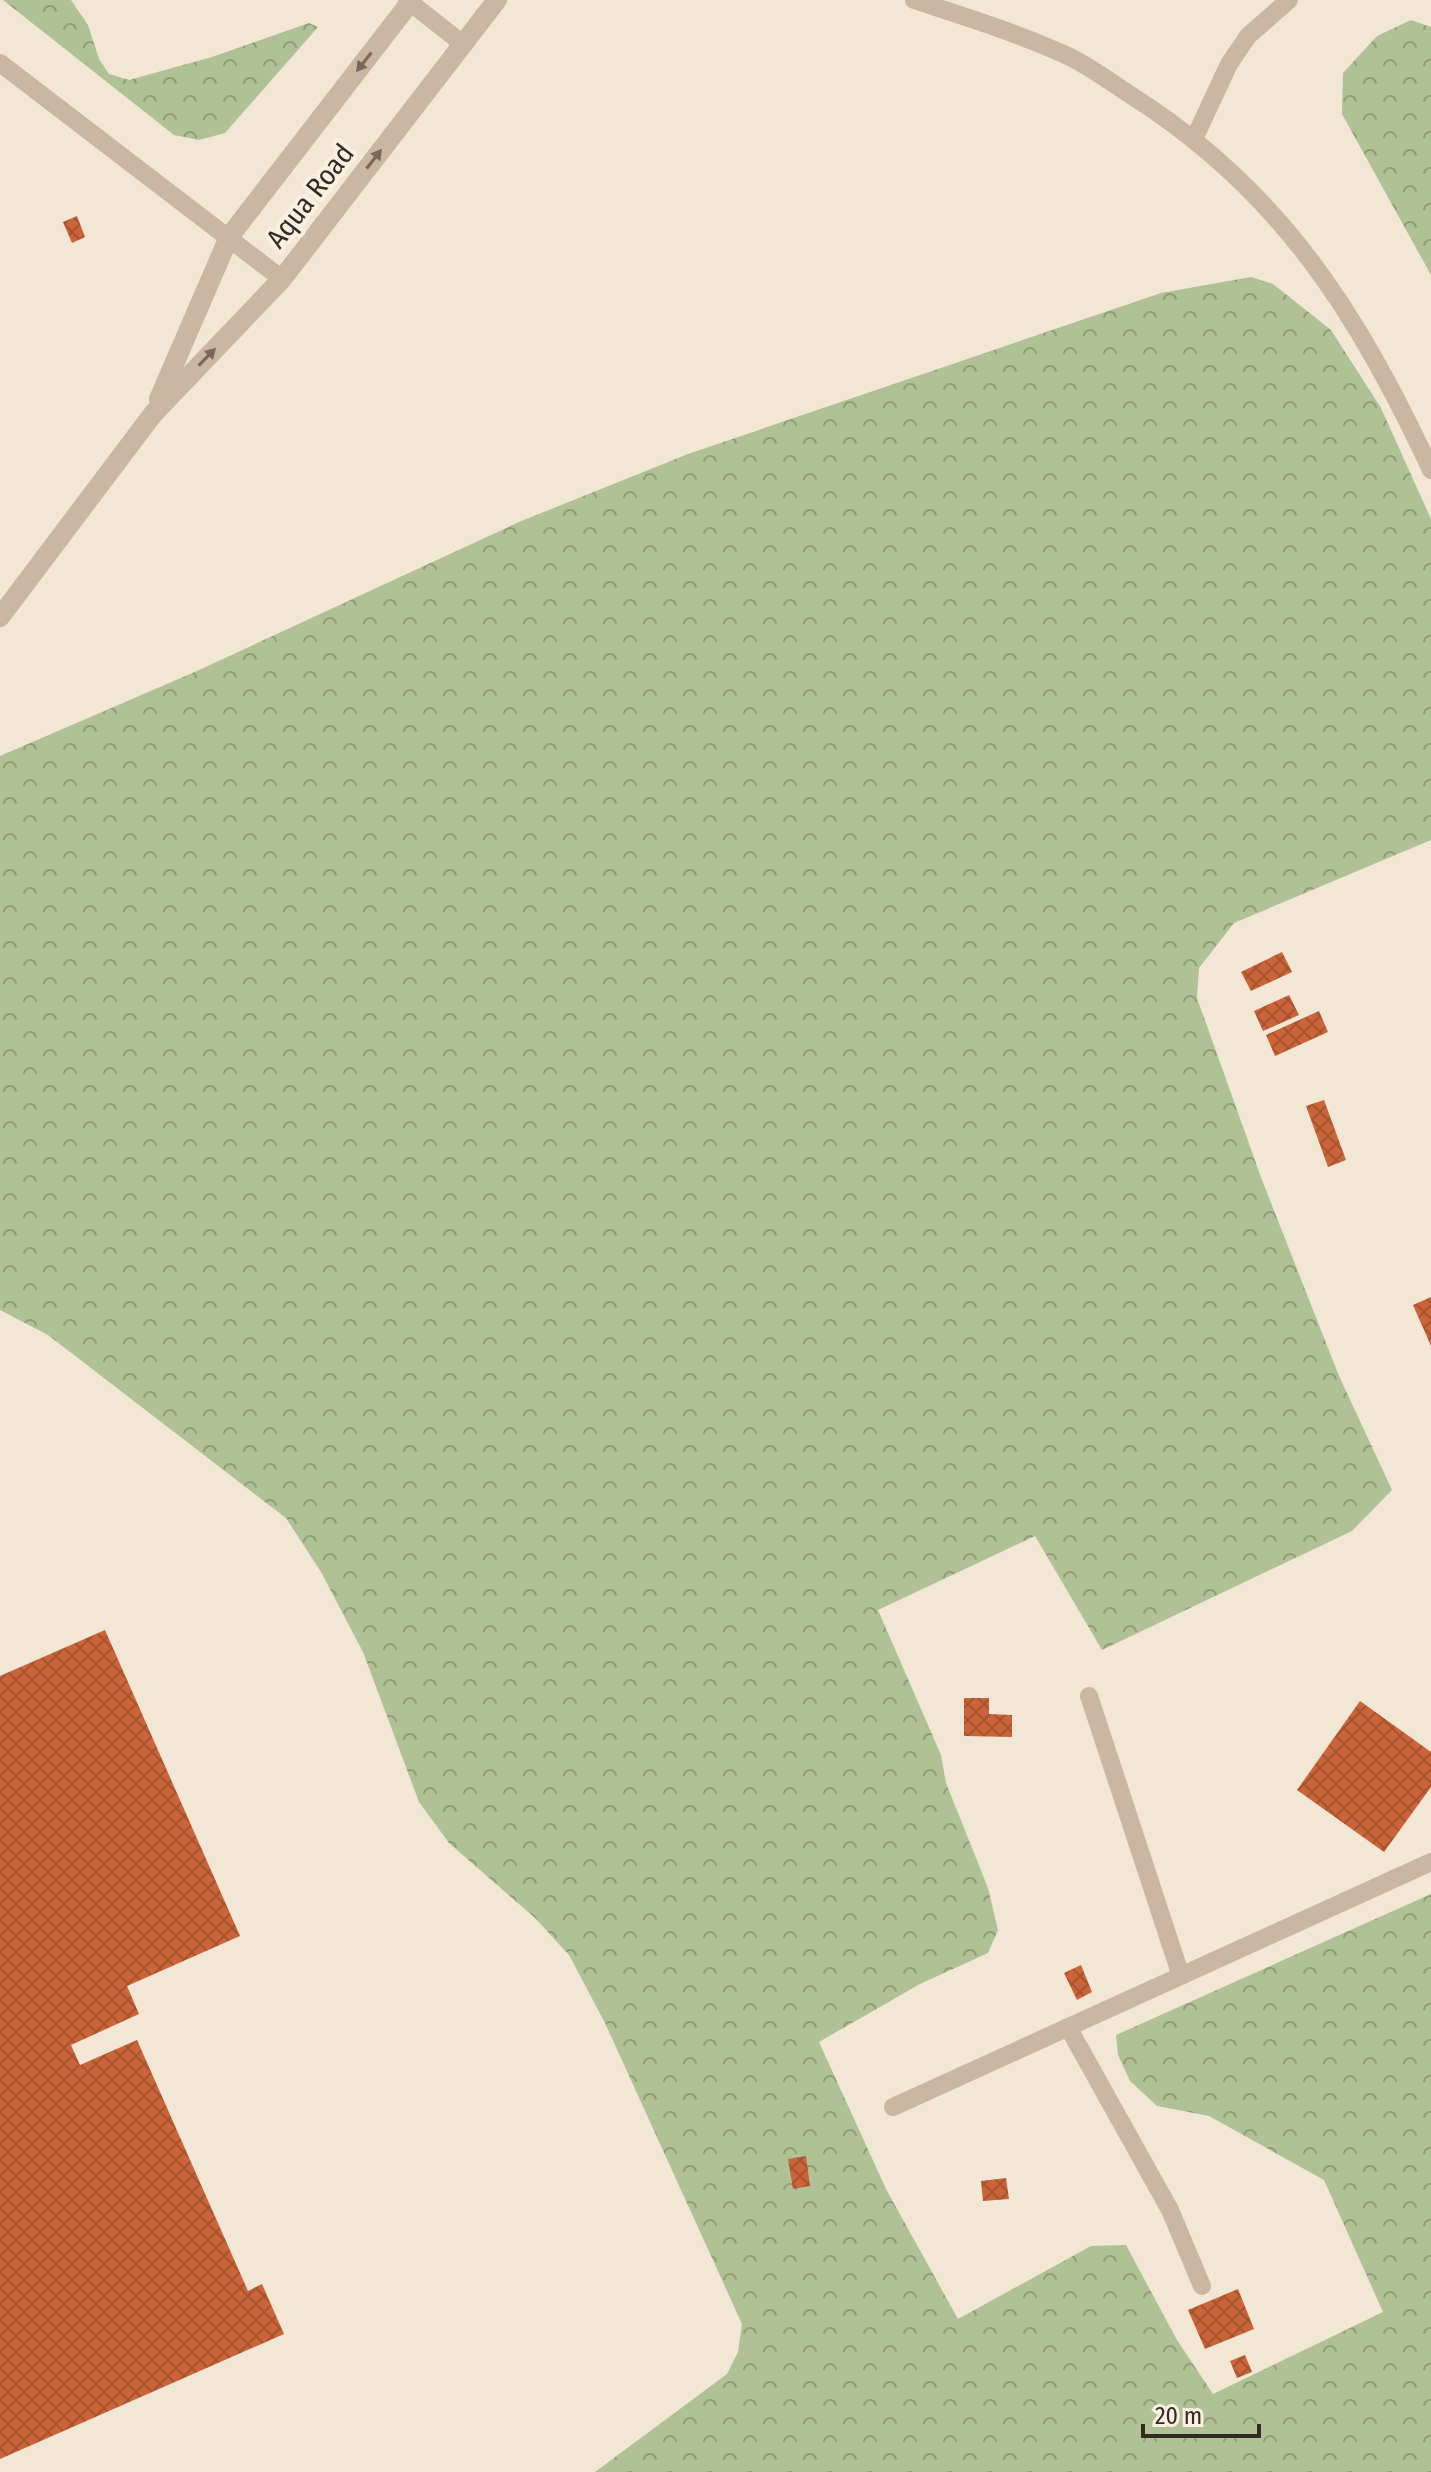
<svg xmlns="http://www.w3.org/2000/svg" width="1431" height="2472" viewBox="0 0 1431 2472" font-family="'Fira Sans Condensed',sans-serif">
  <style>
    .forest { fill: url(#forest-crowns) }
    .building { fill: url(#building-cross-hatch) }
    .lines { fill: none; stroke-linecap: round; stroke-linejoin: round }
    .lane { stroke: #cab6a1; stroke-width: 18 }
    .street { stroke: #cab6a1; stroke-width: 20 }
    .oneway { fill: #78695c }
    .labels { text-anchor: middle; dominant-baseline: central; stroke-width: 8; stroke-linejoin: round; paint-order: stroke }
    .street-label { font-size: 28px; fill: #342a24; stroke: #f9f0e1 }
  </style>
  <defs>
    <pattern id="forest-crowns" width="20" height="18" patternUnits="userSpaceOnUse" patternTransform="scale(2)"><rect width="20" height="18" fill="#b0c195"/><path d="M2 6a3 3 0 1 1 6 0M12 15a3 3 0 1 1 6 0" fill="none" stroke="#909d79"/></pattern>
    <pattern id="building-cross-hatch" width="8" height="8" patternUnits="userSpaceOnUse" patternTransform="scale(2)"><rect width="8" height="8" fill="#cc6439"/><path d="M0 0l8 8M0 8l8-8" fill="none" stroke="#a65330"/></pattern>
  </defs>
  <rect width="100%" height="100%" fill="#f2e6d5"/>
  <g class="forest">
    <path d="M3 0H71L88 25 99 59 109 74 129 80 212 57 309 23 318 27 225 133 199 140 174 135Z"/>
    <path d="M1411 20 1431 27V275L1342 114 1343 73 1377 36Z"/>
    <path d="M1251 277 1273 284 1331 330 1381 408 1431 519V840L1234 923 1199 968 1197 998 1262 1180 1339 1376 1392 1490 1352 1531 1102 1650 1035 1536 878 1610 941 1755 946 1783 988 1888 998 1930 988 1953 920 1984 819 2042 886 2189 958 2319 1091 2246 1126 2245 1177 2340 1213 2394 1383 2312 1324 2180 1209 2116 1157 2106 1130 2081 1118 2055 1116 2035 1431 1894V2472H595L727 2374 738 2352 742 2324 605 2023 569 1955 535 1918 449 1843 419 1802 363 1652 321 1572 286 1518 48 1335 0 1310V756L197 671 519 522 688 454 1161 293Z"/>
  </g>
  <g class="building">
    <path d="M77 216 85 237 72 243 63 222Z"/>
    <path d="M1282 952 1292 972 1251 991 1241 972Z"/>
    <path d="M1289 995 1299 1015 1263 1031 1254 1011Z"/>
    <path d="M1319 1011 1328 1032 1275 1056 1266 1035Z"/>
    <path d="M1324 1100 1346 1160 1328 1167 1306 1106Z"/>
    <path d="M1431 1297V1346L1413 1305Z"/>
    <path d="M105 1630 240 1936 127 1986 139 2014 71 2045 80 2065 137 2040 248 2291 262 2284 284 2334 0 2459V1676Z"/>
    <path d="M964 1698H989V1714L1012 1715V1737L964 1736Z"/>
    <path d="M1360 1701 1431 1752V1787L1384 1852 1297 1790Z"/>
    <path d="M1081 1965 1092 1992 1077 2000 1064 1973Z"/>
    <path d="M806 2156 810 2186 793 2189 788 2159Z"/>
    <path d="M1006 2178 1009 2199 983 2201 981 2181Z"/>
    <path d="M1238 2289 1254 2329 1205 2349 1188 2310Z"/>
    <path d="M1245 2355 1252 2372 1237 2378 1230 2361Z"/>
  </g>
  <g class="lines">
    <g class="lane">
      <path d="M407 0 463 44"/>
      <path d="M914 0C966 17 1018 33 1068 56 1089 66 1109 81 1129 94 1280 189 1357 312 1431 470"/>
      <path d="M0 63 282 279"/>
      <path d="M1195 137 1229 64 1248 36 1289 0"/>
      <path d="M1089 1696 1181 1976"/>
      <path d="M1068 2027 1170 2210 1202 2286"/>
      <path d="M893 2107 1431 1862"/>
    </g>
    <g class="street">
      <path d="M159 399 229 237 412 0"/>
      <path d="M0 617 153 414 282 279 497 0"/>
    </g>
  </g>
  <defs><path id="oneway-solid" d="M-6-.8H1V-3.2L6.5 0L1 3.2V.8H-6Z" transform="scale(2)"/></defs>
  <g class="oneway">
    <use href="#oneway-solid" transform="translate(364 62) rotate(128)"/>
    <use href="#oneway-solid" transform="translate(374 159) rotate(-52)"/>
    <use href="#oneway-solid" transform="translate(207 357) rotate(-46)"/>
  </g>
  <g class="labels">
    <g class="street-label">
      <text transform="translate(310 196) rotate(-52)">Aqua Road</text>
    </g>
  </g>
  <path d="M1143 2424v12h116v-12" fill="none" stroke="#342a24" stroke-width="4"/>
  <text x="1155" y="2424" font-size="24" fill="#342a24" stroke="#f9f0e1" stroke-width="6" paint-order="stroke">20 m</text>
</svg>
